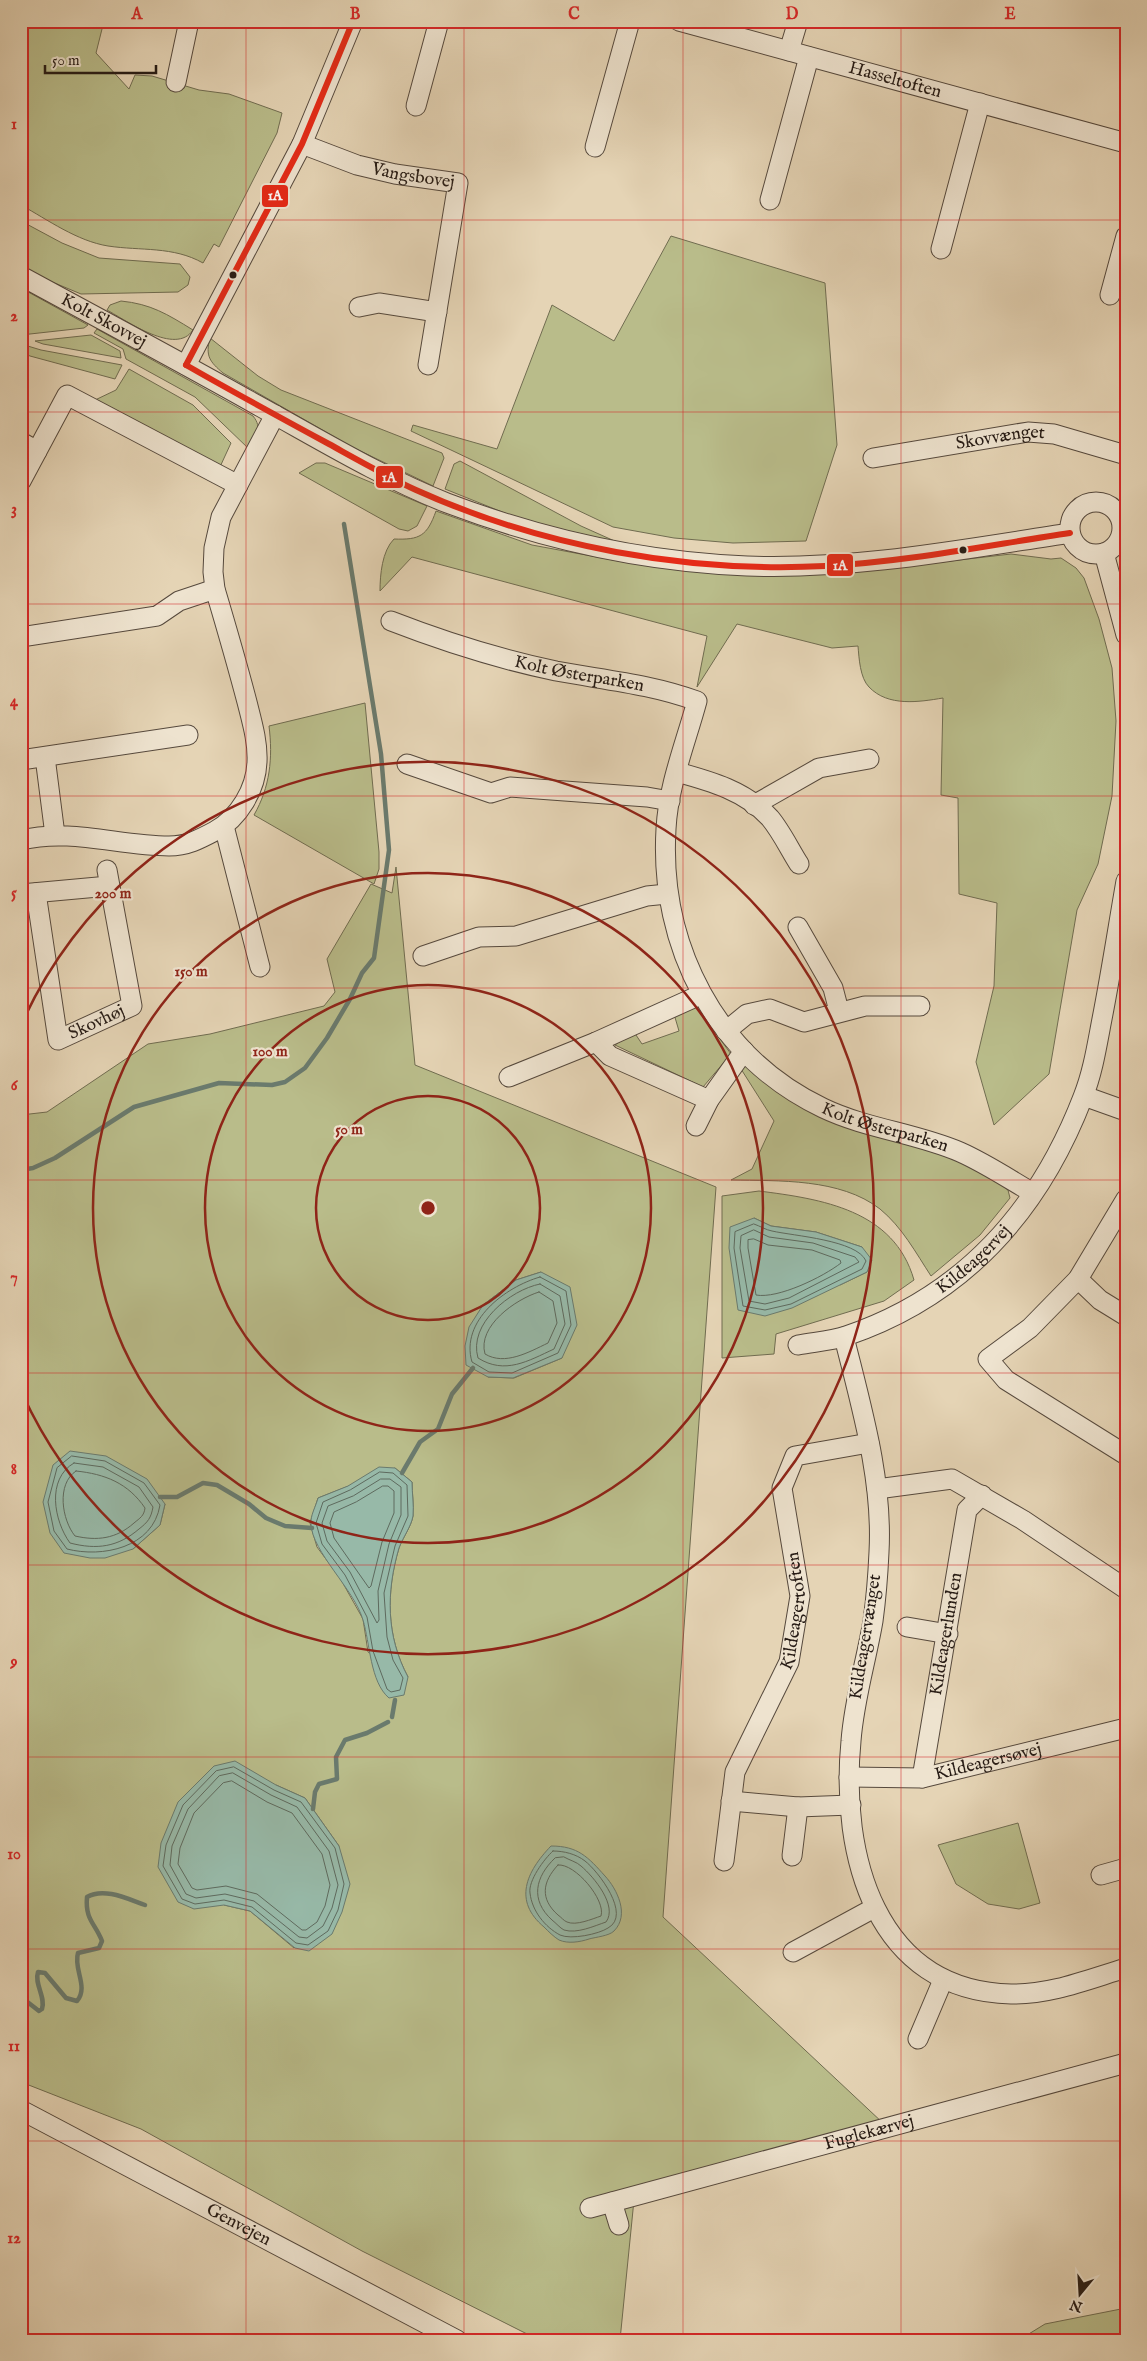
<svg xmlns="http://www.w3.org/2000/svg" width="1147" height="2361" viewBox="0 0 1147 2361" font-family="'IM FELL English',serif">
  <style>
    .green { fill: #b9bc8a; stroke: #706c50; fill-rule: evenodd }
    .water { fill: #97b9a8; stroke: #6a7a6d }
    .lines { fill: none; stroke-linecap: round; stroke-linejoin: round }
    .shore { stroke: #5e6a5e; stroke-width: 1 }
    .stream { stroke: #6a7a6d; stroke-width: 4.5 }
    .minor-casing { stroke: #56493d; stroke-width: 21 }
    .minor { stroke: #eee3cf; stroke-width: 19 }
    .bus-1-casing { stroke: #eee3cf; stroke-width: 10 }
    .bus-1 { stroke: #e52b18; stroke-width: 6 }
    .grid { fill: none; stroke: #d62828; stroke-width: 1; stroke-opacity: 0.55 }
    .ring { fill: none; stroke: #8f2418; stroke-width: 2.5 }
    .bus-dot { fill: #261b15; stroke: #eee3cf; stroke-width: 2 }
    .labels { text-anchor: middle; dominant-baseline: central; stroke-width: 4.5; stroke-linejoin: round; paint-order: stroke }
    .street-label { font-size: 18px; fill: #261b15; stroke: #eee3cf }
    .centre { fill: #8f2418; stroke: #eee3cf; stroke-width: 2.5 }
    .ring-label { font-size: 15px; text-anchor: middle; font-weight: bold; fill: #8f2418; stroke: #eee3cf; stroke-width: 4.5; stroke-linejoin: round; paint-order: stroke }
    .line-badge { stroke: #eee3cf; stroke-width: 2 }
    .badge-label { font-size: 14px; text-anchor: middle; font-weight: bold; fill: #fff }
    .neatline { fill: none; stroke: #d62828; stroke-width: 2 }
    .grid-label { font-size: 16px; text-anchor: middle; font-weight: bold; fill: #d62828 }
  </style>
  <rect width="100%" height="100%" fill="#e5d4b5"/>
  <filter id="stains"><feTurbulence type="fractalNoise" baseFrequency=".004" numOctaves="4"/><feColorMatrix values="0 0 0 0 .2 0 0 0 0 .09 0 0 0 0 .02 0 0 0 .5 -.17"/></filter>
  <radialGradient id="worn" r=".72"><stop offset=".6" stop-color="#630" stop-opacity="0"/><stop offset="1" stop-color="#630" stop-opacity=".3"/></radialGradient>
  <g class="green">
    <path d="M21 21H104L96 53 129 89 135 75 152 76 199 90 229 94 282 113 277 133 219 247 214 244 203 263C173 246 141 251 108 246 77 241 48 220 21 205Z"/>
    <path d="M21 221 62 243 99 258 180 264 190 277 188 285 178 292 81 294 21 269Z"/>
    <path d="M671 236 825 283 837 445 806 541 733 543 674 538 613 527 411 431 413 425 497 449 552 305 614 341Z"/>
    <path d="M21 288 88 325 84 328 21 335Z"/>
    <path d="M121 301C151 304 167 314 193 330 176 356 127 321 107 310L110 305Z"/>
    <path d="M97 329 253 416C263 428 256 437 249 449L195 397 126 359 123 349 94 333Z"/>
    <path d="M91 335 120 351 121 358 43 344 35 341Z"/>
    <path d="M210 338 258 376 281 390 442 453 444 458 433 486 352 447 223 373C210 362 205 356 210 338Z"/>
    <path d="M21 344 41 350 122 365 115 379 30 356 21 352Z"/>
    <path d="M129 369 193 405 231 443 219 469 93 401 116 390Z"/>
    <path d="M460 461 581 526 619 543 522 520 445 489 454 464Z"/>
    <path d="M316 463H325L427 506 417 526 408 531 399 529 299 473Z"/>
    <path d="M436 511 532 545 624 562 794 575 846 573 1011 554 1051 559 1061 558 1076 568 1084 578 1099 619 1112 668 1116 721 1112 796 1098 864 1077 910 1049 1074 994 1125 976 1062 994 986 997 903 959 894 958 798 941 795 943 698C919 702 888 707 869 687 860 678 859 658 858 646L832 648 737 624 697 687 707 636 412 557 380 591C380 575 382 551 394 539 420 540 427 536 436 511Z"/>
    <path d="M365 703 379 852V869L374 884 254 815C270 787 273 758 269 726Z"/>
    <path d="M396 867 415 1065 716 1187 663 1917 884 2124 635 2190 620 2340H539L362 2251 141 2129 21 2082V1115L47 1112 148 1044 210 1034 324 1006 335 992 327 959 371 884 392 893ZM541 1272 562 1358 514 1378 488 1377 483 1305 516 1280ZM395 1468 412 1482C412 1493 414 1505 413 1516 411 1527 403 1537 399 1548 386 1592 386 1636 408 1677L368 1652 363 1619 340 1578 317 1547 310 1523 318 1498ZM165 1504 160 1525 133 1549ZM276 1785 305 1798 339 1846 294 1948 250 1911 224 1905Z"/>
    <path d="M696 1006 731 1054 703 1087 615 1045 634 1032 642 1044 679 1031 674 1014Z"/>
    <path d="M747 1064 984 1172 1008 1190 1010 1198 980 1235 931 1276C916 1253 902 1227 880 1209 840 1178 779 1181 731 1180L752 1169 774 1121 741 1069 742 1065Z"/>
    <path d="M759 1191C822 1199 894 1210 914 1280L884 1301 776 1334 774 1354 722 1358V1196ZM754 1218 771 1226 816 1232 862 1247 867 1272 840 1285Z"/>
    <path d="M1018 1823 1040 1903 1019 1909 988 1904 956 1884 938 1845Z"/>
    <path d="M1126 2308V2340H1019L1045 2324Z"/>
  </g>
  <g class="water">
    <path d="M754 1218 771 1226 816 1232 862 1247 872 1260 867 1272 792 1308 765 1316 738 1310 729 1248 730 1227Z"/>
    <path d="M541 1272 570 1287 577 1325 562 1358 513 1378 488 1377 466 1365 465 1346 469 1327 483 1305 516 1280Z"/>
    <path d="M70 1451 106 1456 147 1479 165 1504 160 1525 133 1549 105 1558H90L64 1553 50 1533 43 1502 53 1465Z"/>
    <path d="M379 1467 395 1468 412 1482C412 1493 414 1505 413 1516 411 1527 403 1537 399 1548 386 1592 386 1636 408 1677L404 1695 389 1698C370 1682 370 1643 363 1620 354 1589 312 1552 311 1524 310 1516 316 1506 318 1498L348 1486Z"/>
    <path d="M235 1761 276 1785 305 1798 339 1846 350 1884 342 1912 332 1934 309 1951 295 1948 250 1911 224 1905 194 1909 178 1902 158 1867 161 1843 178 1802 214 1766Z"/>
    <path d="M551 1846C578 1846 588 1857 605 1876 617 1889 630 1915 614 1931 609 1936 596 1937 589 1939 580 1942 568 1944 559 1940 554 1937 548 1931 544 1927 513 1901 526 1872 551 1846Z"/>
  </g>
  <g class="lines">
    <g class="shore">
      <path d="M754 1224C760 1226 766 1230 772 1231 794 1236 857 1240 866 1261L862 1269 791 1304 765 1310 743 1306 734 1248 735 1232Z"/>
      <path d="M754 1230 769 1237 813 1243 855 1257 859 1262 789 1298 765 1304 749 1301 740 1248 741 1236Z"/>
      <path d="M754 1239 768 1245 812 1250 840 1260 841 1263C823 1277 778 1299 756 1295L748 1248V1240Z"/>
      <path d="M540 1277 566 1291 571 1325 558 1353 512 1373 489 1372 472 1362C460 1321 505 1287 540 1277Z"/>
      <path d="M540 1284 560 1296 565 1324 554 1349C528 1361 505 1375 478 1358 468 1324 510 1290 540 1284Z"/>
      <path d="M539 1292 553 1301 557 1323 548 1343C529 1352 505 1366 485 1354 477 1326 516 1299 539 1292Z"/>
      <path d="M72 1456 105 1461 144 1483 160 1505C153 1548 102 1558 67 1549L54 1531 48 1502 57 1468Z"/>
      <path d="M74 1463 103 1467 139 1487 153 1507C151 1518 148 1522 139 1529 118 1547 97 1550 70 1543 54 1521 46 1479 74 1463Z"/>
      <path d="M76 1471C105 1474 128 1483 145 1508 144 1516 140 1518 134 1523 116 1539 97 1541 75 1536 62 1520 56 1484 76 1471Z"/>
      <path d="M380 1472 393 1473 407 1485 408 1516 395 1546 384 1593 387 1637 393 1660 403 1678 400 1690 391 1692 387 1689 373 1651 367 1617 345 1575 322 1544 316 1523 323 1502 350 1490Z"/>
      <path d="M381 1479H390L401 1487V1515L389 1544 378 1591 379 1620 377 1623 350 1572 327 1541 322 1523 328 1506 353 1496Z"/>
      <path d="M383 1486H388L394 1491V1513L382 1542 371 1586 369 1588 334 1538 330 1523 334 1512 356 1502Z"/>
      <path d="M234 1767 274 1790 301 1802 335 1848 344 1884 338 1910 328 1931 308 1945 296 1943 252 1907 224 1900 195 1904 182 1899 163 1866 166 1845 183 1805 216 1771Z"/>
      <path d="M233 1773 271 1795 297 1807 329 1851 338 1885 332 1908 323 1926 307 1938 299 1937 254 1901 225 1894 196 1898 186 1894 170 1865 172 1846 188 1809 219 1776Z"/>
      <path d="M232 1781 267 1802 292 1813 322 1854 330 1885 325 1906 317 1922 306 1930H302L257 1894 226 1886 197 1890 192 1888 178 1864 180 1848 194 1813 223 1783Z"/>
      <path d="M553 1851C564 1851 576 1854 585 1861 598 1871 632 1915 608 1928 599 1934 571 1940 560 1935 545 1927 532 1911 530 1893 528 1881 544 1859 553 1851Z"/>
      <path d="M564 1857C569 1860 577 1862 581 1866 594 1877 618 1906 606 1922 594 1926 577 1934 564 1930 560 1928 556 1923 552 1920 530 1900 535 1877 555 1858Z"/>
      <path d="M558 1865C575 1863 606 1900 601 1916 592 1919 576 1926 567 1922 564 1921 561 1917 558 1915 540 1899 542 1882 558 1865Z"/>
    </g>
    <g class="stream">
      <path d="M21 1170 33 1168 55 1158 134 1107 219 1083 272 1085 285 1082 305 1068 327 1038 350 999 362 973 374 958 389 850 381 754 344 524"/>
      <path d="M402 1473 420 1442 438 1429 452 1394 473 1368"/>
      <path d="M160 1497H177L203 1483 217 1485 249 1504 266 1518 285 1526 312 1528"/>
      <path d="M392 1717 395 1700"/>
      <path d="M313 1809 315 1792 319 1784 337 1779 336 1757 345 1740 367 1733 388 1722"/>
      <path d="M21 1997 39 2011 42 2009C46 1997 34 1984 38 1972L45 1973 66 1998 77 2001C89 1987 73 1969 78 1953L99 1948 102 1941C95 1923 85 1920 87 1897 104 1887 128 1899 145 1905"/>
    </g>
    <defs>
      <g id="minor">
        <path id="s1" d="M679 21 1126 143"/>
        <path d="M789 51 798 21"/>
        <path d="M176 82 189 21"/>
        <path d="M416 106 439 21"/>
        <path id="s2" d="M302 144 357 165 395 174 458 183 428 365"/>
        <path d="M595 147 630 21"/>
        <path d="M770 200 809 57"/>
        <path d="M941 249 980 103"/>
        <path id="s3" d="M21 276C100 319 179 361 257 405 319 439 381 477 447 503 542 539 645 562 747 566 855 570 964 549 1070 533"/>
        <path d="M1110 295 1126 236"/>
        <path d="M359 307 379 303 437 312"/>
        <path d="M186 365 302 144 353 21"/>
        <path d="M21 442 37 451"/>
        <path id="s4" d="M873 458 1028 432 1054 434 1126 455"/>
        <path d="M21 481 67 395 238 485"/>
        <circle cx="1096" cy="528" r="26"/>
        <path d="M1104 553 1126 635"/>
        <path id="s5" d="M391 621C445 642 499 659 556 671 604 680 651 684 697 701 686 742 668 786 666 829 659 946 716 1057 823 1108 867 1129 916 1133 960 1152 985 1163 1009 1179 1033 1193"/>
        <path d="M21 637 157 616 179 601 215 589"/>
        <path d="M45 757 55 835"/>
        <path d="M21 760 188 735"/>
        <path d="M407 764 491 793 510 787 647 797 670 801"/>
        <path d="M677 772C710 781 746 791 770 818 781 831 790 850 799 864"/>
        <path d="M754 805 819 768 869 759"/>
        <path d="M224 826 260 967"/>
        <path d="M21 840C71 828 119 846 169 846 187 846 200 839 215 831 239 818 256 789 257 762 258 742 252 722 247 702 237 664 226 626 215 589L213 572 214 548 221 517 275 415"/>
        <path id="s6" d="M36 893 58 1040 132 1006 107 870"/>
        <path d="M21 894 109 886"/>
        <path d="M798 927 833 988 839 1011"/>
        <path d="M423 956 479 937 516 936 647 896 667 894"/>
        <path d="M726 1031 747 1014 770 1009 804 1022 865 1006H920"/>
        <path d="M596 1042 610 1056 709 1100"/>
        <path d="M509 1077 596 1042 700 995"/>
        <path d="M1084 1096 1126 1111"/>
        <path d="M696 1126 709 1100 744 1051"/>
        <path d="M1126 1199 1078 1279 1030 1328 988 1359 1006 1380 1126 1455"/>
        <path d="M1078 1279 1100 1300 1126 1316"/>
        <path d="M844 1337C861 1406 883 1479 879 1552 878 1574 876 1599 873 1621 866 1662 854 1700 851 1741 840 1854 875 1991 1011 1994 1050 1995 1089 1979 1126 1968"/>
        <path id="s7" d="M798 1345C813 1342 831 1341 846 1336 964 1296 1039 1211 1083 1097 1093 1072 1097 1045 1102 1019 1111 973 1118 927 1126 881"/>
        <path d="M877 1489 952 1479 1023 1520 1126 1589"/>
        <path d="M907 1627 948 1634"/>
        <path id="s8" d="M849 1777 922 1778 1126 1728"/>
        <path id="s9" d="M922 1778 967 1510 982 1495"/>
        <path d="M731 1801 798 1807 851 1805"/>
        <path d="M792 1856 798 1807"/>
        <path id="s10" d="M724 1861 735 1772 789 1662 800 1596 782 1488 795 1456 869 1443"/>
        <path d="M1101 1875 1126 1868"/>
        <path d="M793 1952 874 1908"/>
        <path d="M918 2039 943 1980"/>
        <path id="s11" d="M21 2110 457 2340"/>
        <path d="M612 2202 619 2225"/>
        <path id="s12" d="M590 2208 1126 2063"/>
      </g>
    </defs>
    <use href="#minor" class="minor-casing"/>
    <use href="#minor" class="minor"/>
    <defs>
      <g id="bus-1">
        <path d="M186 365C233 392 281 418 329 444 358 460 386 476 416 490 542 547 687 573 825 566 907 562 989 545 1070 533"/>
        <path d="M186 365 302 144 353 21"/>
      </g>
    </defs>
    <use href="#bus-1" class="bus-1-casing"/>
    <use href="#bus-1" class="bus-1"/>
  </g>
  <path class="grid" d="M246 21V2340M464 21V2340M683 21V2340M901 21V2340M21 220H1126M21 412H1126M21 604H1126M21 796H1126M21 988H1126M21 1180H1126M21 1373H1126M21 1565H1126M21 1757H1126M21 1949H1126M21 2141H1126"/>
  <g class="ring">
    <circle cx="428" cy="1208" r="112"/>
    <circle cx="428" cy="1208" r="223"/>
    <circle cx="428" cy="1208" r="335"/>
    <path d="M22 1023A446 446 0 1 1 22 1393"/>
  </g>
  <g class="bus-dot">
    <circle cx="233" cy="275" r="4.5"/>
    <circle cx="963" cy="550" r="4.5"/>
  </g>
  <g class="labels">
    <g class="street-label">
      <text stroke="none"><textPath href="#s1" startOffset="224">Hasseltoften</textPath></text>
      <text stroke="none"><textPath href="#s2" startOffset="116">Vangsbovej</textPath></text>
      <text stroke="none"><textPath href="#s3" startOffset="94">Kolt Skovvej</textPath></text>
      <text stroke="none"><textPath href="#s4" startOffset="129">Skovvænget</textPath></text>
      <text stroke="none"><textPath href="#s5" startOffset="196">Kolt Østerparken</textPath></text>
      <text stroke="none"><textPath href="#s6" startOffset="191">Skovhøj</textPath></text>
      <text stroke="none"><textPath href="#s5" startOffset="854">Kolt Østerparken</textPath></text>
      <text stroke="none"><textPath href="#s7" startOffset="199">Kildeagervej</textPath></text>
      <text stroke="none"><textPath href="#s10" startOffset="264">Kildeagertoften</textPath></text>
      <text stroke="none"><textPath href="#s9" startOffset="146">Kildeagerlunden</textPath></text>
      <text transform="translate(866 1637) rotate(-81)">Kildeagervænget</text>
      <text stroke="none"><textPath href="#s8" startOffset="141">Kildeagersøvej</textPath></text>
      <text stroke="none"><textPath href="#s12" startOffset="289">Fuglekærvej</textPath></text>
      <text stroke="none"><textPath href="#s11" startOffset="246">Genvejen</textPath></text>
    </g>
  </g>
  <circle cx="428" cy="1208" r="8" class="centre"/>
  <g class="ring-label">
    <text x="113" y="898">200 m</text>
    <text x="191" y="976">150 m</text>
    <text x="270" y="1056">100 m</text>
    <text x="349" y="1134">50 m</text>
  </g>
  <g class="line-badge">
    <rect x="261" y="184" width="28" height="24" rx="5" fill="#e52b18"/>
    <rect x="375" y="465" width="29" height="24" rx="5" fill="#e52b18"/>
    <rect x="826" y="553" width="28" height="24" rx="5" fill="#e52b18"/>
  </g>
  <g class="badge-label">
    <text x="275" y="200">1A</text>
    <text x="389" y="482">1A</text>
    <text x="840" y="570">1A</text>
  </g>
  <rect width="1147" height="2361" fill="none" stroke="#e5d4b5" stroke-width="55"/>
  <g transform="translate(1080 2294) rotate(198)" stroke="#eee3cf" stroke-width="4" paint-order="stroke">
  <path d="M0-4L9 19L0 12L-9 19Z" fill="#261b15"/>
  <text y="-8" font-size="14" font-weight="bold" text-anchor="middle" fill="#261b15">N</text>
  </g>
  <path d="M45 65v8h111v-8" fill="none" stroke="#261b15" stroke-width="2.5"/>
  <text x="52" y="65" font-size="15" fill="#261b15" stroke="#eee3cf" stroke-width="4" paint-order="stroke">50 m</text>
  <rect x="28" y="28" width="1092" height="2306" class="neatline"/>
  <g class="grid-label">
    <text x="137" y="19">A</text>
    <text x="355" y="19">B</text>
    <text x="574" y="19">C</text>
    <text x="792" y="19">D</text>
    <text x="1010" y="19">E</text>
    <text x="14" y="129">1</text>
    <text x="14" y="321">2</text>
    <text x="14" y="514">3</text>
    <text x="14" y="706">4</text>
    <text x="14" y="898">5</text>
    <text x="14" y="1090">6</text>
    <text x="14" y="1282">7</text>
    <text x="14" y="1474">8</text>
    <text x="14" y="1667">9</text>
    <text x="14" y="1859">10</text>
    <text x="14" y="2051">11</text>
    <text x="14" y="2243">12</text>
  </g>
  <rect width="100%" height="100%" filter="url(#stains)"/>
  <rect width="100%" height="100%" fill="url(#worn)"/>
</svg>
